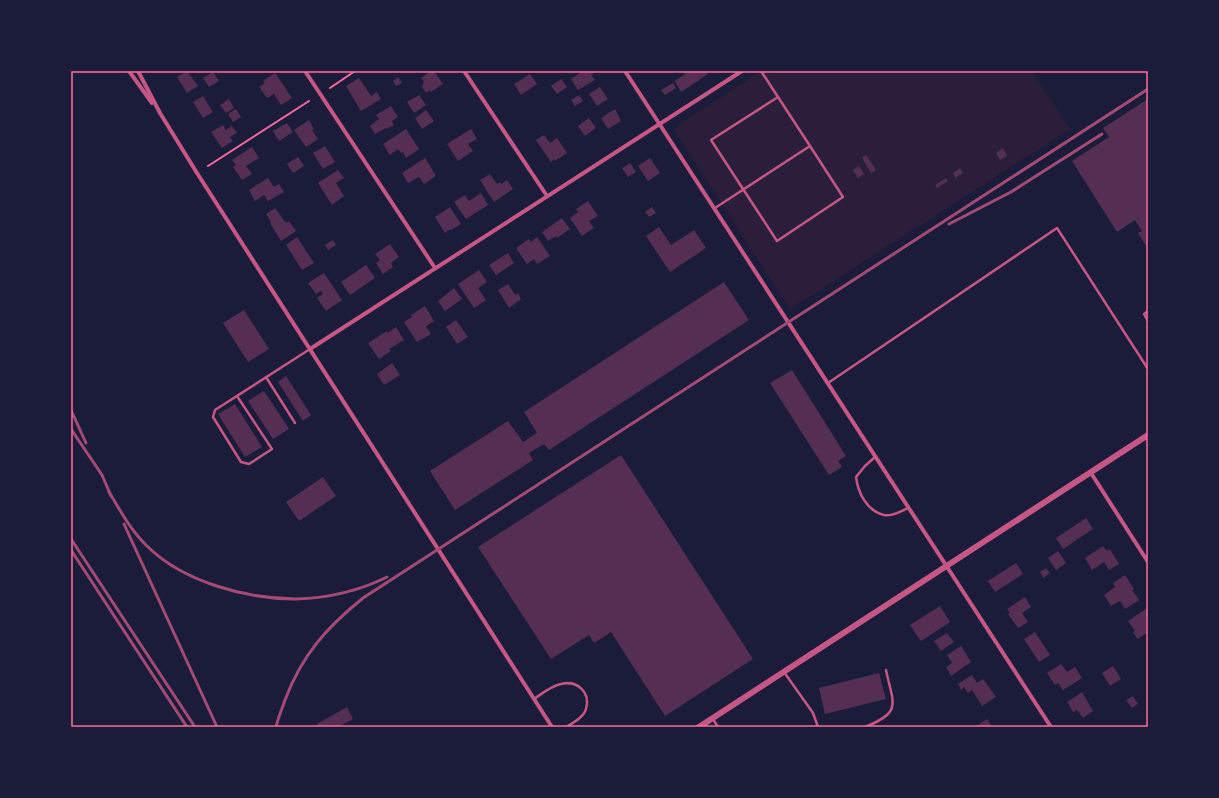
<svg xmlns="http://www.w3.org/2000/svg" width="1219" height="798" viewBox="0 0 1219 798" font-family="Lato,sans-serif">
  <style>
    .green { fill: #2a1e3b }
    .building { fill: #542f53 }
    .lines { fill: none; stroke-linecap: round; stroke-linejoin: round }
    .path { stroke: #ff6b9d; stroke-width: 2 }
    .service { stroke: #c65784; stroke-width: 2.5 }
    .minor { stroke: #c65784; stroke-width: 4 }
    .tertiary { stroke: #c65784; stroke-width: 6 }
    .rail { stroke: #a44b75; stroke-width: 3 }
    .neatline { fill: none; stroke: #ff6b9d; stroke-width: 1.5 }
  </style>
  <rect width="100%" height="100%" fill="#1b1b3a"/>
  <path class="green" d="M761 71H1032L1070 129 790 309 675 132V129L679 124Z"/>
  <g class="building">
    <path d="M187 71 198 86 187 93 177 77Z"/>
    <path d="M431 71H434L443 84 431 92 430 90 426 93 422 87 424 82 421 78Z"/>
    <path d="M583 71H593L594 73 591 75 595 80 578 90 571 79Z"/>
    <path d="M683 71H705L708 74 681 92 675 81 685 74Z"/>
    <path d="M213 72 219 81 209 87 203 78Z"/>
    <path d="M275 73 292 98 281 105 274 94 267 98 259 87 265 83 263 81Z"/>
    <path d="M530 74 537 84 521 95 514 84Z"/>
    <path d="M398 77 402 83 396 86 393 81Z"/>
    <path d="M359 78 371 96 377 92 381 99 361 111 346 86Z"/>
    <path d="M561 79 567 87 557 94 551 86Z"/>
    <path d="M673 83 676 88 665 95 661 90Z"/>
    <path d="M600 87 608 99 597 106 589 94Z"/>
    <path d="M419 95 426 105 414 113 407 102Z"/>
    <path d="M579 95 583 101 575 106 571 100Z"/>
    <path d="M203 96 213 112 203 118 193 102Z"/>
    <path d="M229 99 234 108 226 113 220 105Z"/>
    <path d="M1148 99V249L1138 233 1142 231 1135 220 1117 232 1072 161 1109 137 1103 128Z"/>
    <path d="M391 106 398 117 392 121 394 125 387 129 386 128 375 134 370 126 379 119 376 115Z"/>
    <path d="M236 109 241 117 233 122 228 114Z"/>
    <path d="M615 109 621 121 608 129 601 118Z"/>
    <path d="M426 110 434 121 422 129 415 118Z"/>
    <path d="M589 118 596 128 585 136 578 126Z"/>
    <path d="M309 120 314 129 312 130 318 139 306 147 294 130Z"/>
    <path d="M287 123 293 132 279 141 273 131Z"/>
    <path d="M223 125 226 130 232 126 237 133 230 137 233 141 222 148 211 132Z"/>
    <path d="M406 129 419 149 406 158 403 152 401 153 398 149 390 155 383 144Z"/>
    <path d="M471 129 477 139 468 144 473 151 458 161 447 144Z"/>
    <path d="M544 135 550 143 557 138 567 153 555 161 554 159 551 162 536 140Z"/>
    <path d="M325 146 335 162 323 169 313 153Z"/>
    <path d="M252 147 259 158 246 166 252 174 242 180 233 167 236 165 232 160Z"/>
    <path d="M1003 148 1007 156 1000 160 996 153Z"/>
    <path d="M866 155 876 170 871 173 862 158Z"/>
    <path d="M298 157 304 166 293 173 287 164Z"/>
    <path d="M425 158 436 176 424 184 419 177 408 183 402 173Z"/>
    <path d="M650 158 660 173 648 181 638 166Z"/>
    <path d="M630 163 636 172 628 177 622 168Z"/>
    <path d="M859 166 864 174 858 178 853 170Z"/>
    <path d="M960 168 963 173 955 178 953 173Z"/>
    <path d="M338 170 344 178 336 183 344 196 332 205 318 183Z"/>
    <path d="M490 174 497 184 500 182 501 184 507 180 513 189 494 202 480 180Z"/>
    <path d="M268 178 274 187 279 184 284 192 268 201 264 195 255 201 249 190Z"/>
    <path d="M946 178 948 181 937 188 935 185Z"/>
    <path d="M481 193 488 205 466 219 454 202 465 195 469 201Z"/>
    <path d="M588 201 598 216 589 221 594 228 582 236 570 218 578 212 576 209Z"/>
    <path d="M450 207 461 224 451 230 450 229 445 233 435 217Z"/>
    <path d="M652 207 656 213 649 217 645 212Z"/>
    <path d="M275 208 286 223 289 221 296 231 281 241 270 223 271 222 266 214Z"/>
    <path d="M562 218 570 229 557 238 556 236 548 241 542 232Z"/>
    <path d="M659 227 671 245 694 230 706 248 670 272 646 236Z"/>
    <path d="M297 237 314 263 302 270 286 245Z"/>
    <path d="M537 237 550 256 537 264 534 259 527 264 516 248 529 239 531 242Z"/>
    <path d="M333 240 336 245 328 250 325 245Z"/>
    <path d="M390 244 399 257 391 263 393 267 383 274 376 263 380 260 375 254Z"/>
    <path d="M508 253 514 263 496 275 489 265Z"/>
    <path d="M366 265 375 278 350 295 341 282Z"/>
    <path d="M479 270 487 282 478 288 486 300 474 308 458 284Z"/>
    <path d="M324 273 342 300 326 311 317 298 323 294 321 291 316 294 308 283Z"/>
    <path d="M724 282 749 320 549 450 544 444 529 453 533 460 455 510 430 471 508 421 523 442 537 433 524 412Z"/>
    <path d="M508 284 515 295 518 293 521 299 509 308 498 290Z"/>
    <path d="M454 288 462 299 445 311 438 301Z"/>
    <path d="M425 306 434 321 426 326 431 334 417 342 404 322 412 317 411 315Z"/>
    <path d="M244 310 269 349 248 362 223 323Z"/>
    <path d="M456 320 468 337 457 344 446 327Z"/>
    <path d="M396 327 404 340 389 349 391 351 379 359 368 343 387 331 388 333Z"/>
    <path d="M392 363 400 375 384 385 377 374Z"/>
    <path d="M792 370 846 456 838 461 842 467 829 475 770 383Z"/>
    <path d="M286 376 311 415 303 421 278 382Z"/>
    <path d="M264 391 289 429 273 439 248 401Z"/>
    <path d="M235 404 262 447 245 457 218 414Z"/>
    <path d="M621 455 753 659 665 716 611 632 594 643 589 635 551 659 478 547Z"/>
    <path d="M323 477 336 496 299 521 286 502Z"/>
    <path d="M1086 518 1093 529 1063 549 1056 538Z"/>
    <path d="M1103 546 1107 551 1110 549 1119 564 1109 570 1104 562 1092 570 1085 558Z"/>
    <path d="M1058 551 1066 563 1056 570 1048 558Z"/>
    <path d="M1016 563 1023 574 995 592 988 581Z"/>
    <path d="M1046 568 1050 573 1043 578 1040 572Z"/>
    <path d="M1125 575 1134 589 1132 590 1139 600 1125 609 1120 601 1111 606 1104 595 1115 587 1113 583Z"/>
    <path d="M1025 597 1031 607 1022 613 1028 622 1018 628 1008 614 1010 613 1007 609Z"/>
    <path d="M940 606 950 622 921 641 910 625Z"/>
    <path d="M1147 608 1148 610V632L1138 639 1133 633 1135 631 1128 621Z"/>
    <path d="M1035 632 1050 655 1039 662 1024 639Z"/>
    <path d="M947 633 954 642 941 651 934 641Z"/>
    <path d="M961 646 971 662 951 676 946 667 952 663 947 655Z"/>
    <path d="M1061 664 1067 672 1075 667 1082 678 1063 690 1058 683 1055 685 1047 673Z"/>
    <path d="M1113 666 1121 679 1110 686 1102 673Z"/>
    <path d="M879 673 886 699 825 714 819 688Z"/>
    <path d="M972 675 977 683 983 679 996 697 982 706 972 690 968 693 964 687 961 690 958 684Z"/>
    <path d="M1082 692 1093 711 1083 718 1077 710 1073 712 1067 702Z"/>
    <path d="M1133 696 1138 704 1132 708 1126 700Z"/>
    <path d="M347 707 353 719 338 727H319L317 724Z"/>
    <path d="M987 719 992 727H975Z"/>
  </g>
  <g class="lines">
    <g class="path">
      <path d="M330 88 355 71"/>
      <path d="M208 166 309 101"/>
    </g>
    <g class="service">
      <path d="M778 97 810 146"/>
      <path d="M715 208 810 146 843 197 777 241 711 140 778 97 761 71"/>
      <path d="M1148 311 1144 314 1148 321"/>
      <path d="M266 377 295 423"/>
      <path d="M828 383 1057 228 1148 369"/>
      <path d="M237 396 272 449 249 464 241 462 213 417 215 410 310 349"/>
      <path d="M875 457 865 466 856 477C858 493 867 511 884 515 892 517 902 511 908 508"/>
      <path d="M784 672 813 713 818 727"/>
      <path d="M534 699C543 693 551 686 561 684 577 680 591 692 586 709 584 717 573 723 566 727"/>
      <path d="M713 719 718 727"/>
      <path d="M865 727C903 712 893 704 886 670"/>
    </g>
    <g class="minor">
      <path d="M129 71 152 103"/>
      <path d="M138 71 160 113 197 173 552 727"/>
      <path d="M305 71 435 268"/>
      <path d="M464 71 547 196"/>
      <path d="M625 71 1051 727"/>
      <path d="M310 349 742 71"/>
      <path d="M1091 473 1148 562"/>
    </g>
    <path class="tertiary" d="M699 727 1148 435"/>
    <g class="rail">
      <path d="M949 224 1011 192 1102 134"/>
      <path d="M71 410 86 443"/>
      <path d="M71 429 102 475 111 496"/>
      <path d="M109 492C120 510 131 531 147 546 183 582 247 599 296 599 328 598 359 591 387 577"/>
      <path d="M124 524 217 727"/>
      <path d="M71 539 195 727"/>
      <path d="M71 550 187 727"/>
      <path d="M276 727C278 718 282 709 285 700 302 655 326 628 363 598L1148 89"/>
    </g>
  </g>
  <rect width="1219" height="798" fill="none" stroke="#1b1b3a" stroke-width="144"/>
  <rect x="72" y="72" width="1075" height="654" class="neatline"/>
</svg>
